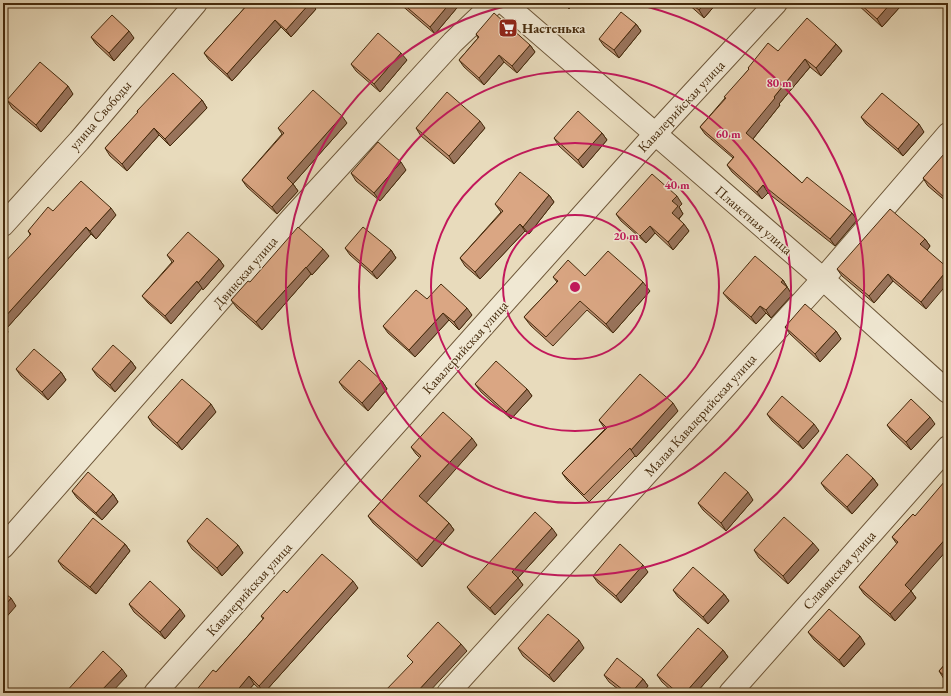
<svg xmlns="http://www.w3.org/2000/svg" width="951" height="696" viewBox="0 0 951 696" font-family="'EB Garamond',serif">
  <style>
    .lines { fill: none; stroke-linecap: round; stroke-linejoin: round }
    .street-casing { stroke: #6e5739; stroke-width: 24 }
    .street { stroke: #f0e8d3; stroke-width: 22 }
    .wall { fill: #bb8f71; stroke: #462b0d }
    .shaded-wall { fill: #99745c; stroke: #462b0d }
    .building { fill: #daa683; stroke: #462b0d }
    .ring { fill: none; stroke: #c2185b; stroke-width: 2 }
    .labels { text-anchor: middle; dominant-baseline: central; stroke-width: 3; stroke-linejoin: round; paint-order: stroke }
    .poi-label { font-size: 14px; font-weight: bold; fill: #462b0d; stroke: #f0e8d3; text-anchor: start }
    .street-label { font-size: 14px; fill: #462b0d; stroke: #f0e8d3 }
    .centre { fill: #c2185b; stroke: #f0e8d3; stroke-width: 2 }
    .ring-label { font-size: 12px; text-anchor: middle; font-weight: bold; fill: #c2185b; stroke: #f0e8d3; stroke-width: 3; stroke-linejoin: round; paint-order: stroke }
  </style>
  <rect width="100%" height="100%" fill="#e8dbbc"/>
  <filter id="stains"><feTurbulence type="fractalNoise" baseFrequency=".005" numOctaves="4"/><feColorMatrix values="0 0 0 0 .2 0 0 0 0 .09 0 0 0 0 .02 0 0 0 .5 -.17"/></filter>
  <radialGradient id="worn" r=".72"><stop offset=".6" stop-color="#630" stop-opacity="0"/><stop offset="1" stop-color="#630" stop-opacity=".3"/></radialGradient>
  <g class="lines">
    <defs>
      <g id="street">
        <path d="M504 3 823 279 948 392"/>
        <path d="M3 225 79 141 196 3"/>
        <path d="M3 547 291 219 453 42 494 3"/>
        <path d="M155 693 655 134 776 3"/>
        <path d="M448 693 823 279 948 134"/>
        <path d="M730 693 948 447"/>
      </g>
    </defs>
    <use href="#street" class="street-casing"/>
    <use href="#street" class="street"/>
  </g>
  <g class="wall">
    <path d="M249 3 316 9 291 37 281 27 232 81 209 60 204 53Z"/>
    <path d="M399 3H461L435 34Z"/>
    <path d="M563 3H574L569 9Z"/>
    <path d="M687 3H717L704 18Z"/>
    <path d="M856 3H896L899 8 882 27Z"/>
    <path d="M636 24 641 31 619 58 604 46 599 39Z"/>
    <path d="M476 34 530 45 535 52 517 73 504 62 484 85 464 67 459 60 478 38Z"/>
    <path d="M91 37 134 38 114 61 96 44Z"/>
    <path d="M836 44 842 51 821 76 810 67 779 104 780 105 753 139 802 183 852 213 857 220 835 246 768 193 762 199 732 172 727 165 733 158 705 134 700 127 725 98 749 69 748 68 778 51Z"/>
    <path d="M407 60 380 92 356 71 351 64Z"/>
    <path d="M73 94 41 132 12 108 7 100Z"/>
    <path d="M202 100 207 108 170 146 159 135 127 171 110 156 105 148 138 113 137 111Z"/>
    <path d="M861 117 924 132 903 156 866 124Z"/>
    <path d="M347 123 293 184 298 191 277 214 247 187 242 180 282 134 278 128Z"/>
    <path d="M416 128H485L454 164 421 136Z"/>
    <path d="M602 133 607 140 583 168 559 146 554 138Z"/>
    <path d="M948 158V203L928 186 923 178Z"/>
    <path d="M406 170 380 201 356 181 351 173Z"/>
    <path d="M549 195 554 202 529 234 525 231 480 279 465 266 460 258 501 212 495 204Z"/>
    <path d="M682 204 679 207 683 214 679 219 689 231 673 250 655 233 646 243 621 221 616 214Z"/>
    <path d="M53 211 116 215 96 239 91 234 6 329 8 332 3 338 30 234 28 231Z"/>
    <path d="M925 239 930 246 927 250 926 309 893 281 874 303 842 276 837 269Z"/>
    <path d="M345 248 391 250 396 258 377 279 350 255Z"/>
    <path d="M167 255 219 259 224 266 203 290 202 288 171 324 148 303 142 296 172 262Z"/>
    <path d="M329 256 312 275 311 274 262 330 237 308 231 300 250 282Z"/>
    <path d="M585 276 650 291 613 333 587 310 553 346 531 326 524 317 557 282 553 277Z"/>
    <path d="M783 280 792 295 771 318 766 313 756 324 729 300 723 293Z"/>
    <path d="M427 299 472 315 459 330 449 320 415 357 388 333 383 326Z"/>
    <path d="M785 327 836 331 841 339 820 362 790 334Z"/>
    <path d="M131 361 136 368 115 392 97 376 92 369Z"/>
    <path d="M16 369 61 372 66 380 48 400 21 376Z"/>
    <path d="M382 381 387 389 368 411 344 389 339 382Z"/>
    <path d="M475 384 527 389 532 396 511 419 481 392Z"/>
    <path d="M678 411 636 457 635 456 589 502 567 480 562 473 605 429 599 420Z"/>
    <path d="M216 412 182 450 153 425 148 417Z"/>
    <path d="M767 414 819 431 803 449 772 421Z"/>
    <path d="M935 424 911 450 892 432 887 425Z"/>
    <path d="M477 445 426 502 449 523 454 530 422 567 373 523 368 516 420 458 416 454 411 447Z"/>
    <path d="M873 478 878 485 852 514 826 490 821 483Z"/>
    <path d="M72 491 113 494 118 502 102 520 77 498Z"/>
    <path d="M753 500 726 531 703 510 698 503Z"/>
    <path d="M913 514 911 591 916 598 895 621 864 594 859 587 897 544 892 537Z"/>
    <path d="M557 535 518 578 523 585 495 615 472 594 467 587Z"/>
    <path d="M187 541 238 545 243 553 222 576 192 549Z"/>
    <path d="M125 544 130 551 96 594 63 568 58 561Z"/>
    <path d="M754 550H819L788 584 759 558Z"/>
    <path d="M648 572 621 603 598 583 593 576Z"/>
    <path d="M358 588 264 693 254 684 246 693H194L216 672 263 619 261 616 287 593Z"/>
    <path d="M673 590 724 594 729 601 708 624 678 597Z"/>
    <path d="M129 604 185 616 165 639 134 612Z"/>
    <path d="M808 632 865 644 844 667 814 640Z"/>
    <path d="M518 648H584L554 682 523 656Z"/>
    <path d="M723 650 728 657 696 693H674L662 682 657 675Z"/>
    <path d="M948 661V682L944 679 939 671Z"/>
    <path d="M604 675 643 679 648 686 642 693H623L609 682Z"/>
  </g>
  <g class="shaded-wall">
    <path d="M310 3H311L316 9 291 37 286 30Z"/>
    <path d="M450 3H461L435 34 430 27Z"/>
    <path d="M565 3H574L569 9Z"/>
    <path d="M705 3H717L704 18 699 10Z"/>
    <path d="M891 3H896L899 8 882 27 877 19Z"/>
    <path d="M275 20 281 27 232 81 227 74Z"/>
    <path d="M636 24 641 31 619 58 614 50Z"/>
    <path d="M129 31 134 38 114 61 109 53Z"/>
    <path d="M836 44 842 51 821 76 816 68Z"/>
    <path d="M530 45 535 52 517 73 512 66Z"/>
    <path d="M401 53 407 60 380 92 374 84Z"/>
    <path d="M499 55 504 62 484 85 479 78Z"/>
    <path d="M805 59 810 67 779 104 780 105 752 140 746 133 774 97Z"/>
    <path d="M68 86 73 94 41 132 36 125Z"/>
    <path d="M202 100 207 108 170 146 165 139Z"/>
    <path d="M342 116 347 123 293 184 298 191 277 214 272 207 287 178Z"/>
    <path d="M480 121 485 128 454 164 449 156Z"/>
    <path d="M919 124 924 132 903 156 898 149Z"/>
    <path d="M154 128 159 135 127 171 122 164Z"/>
    <path d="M602 133 607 140 583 168 578 160Z"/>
    <path d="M401 162 406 170 380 201 374 193Z"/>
    <path d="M763 185 768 193 762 199 757 192Z"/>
    <path d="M549 195 554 202 529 234 523 227Z"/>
    <path d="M677 196 682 204 679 207 683 214 677 220 672 213V201Z"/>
    <path d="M111 208 116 215 96 239 90 231Z"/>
    <path d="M852 213 857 220 835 246 830 239Z"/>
    <path d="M520 224 525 231 480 279 475 272Z"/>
    <path d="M684 224 689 231 673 250 668 242Z"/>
    <path d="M650 226 655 233 646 243 640 236Z"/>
    <path d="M86 227 91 234 6 329 8 332 3 338V319Z"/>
    <path d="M925 239 930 246 926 252 920 244Z"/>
    <path d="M323 249 329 256 312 275 306 268Z"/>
    <path d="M391 250 396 258 377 279 372 272Z"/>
    <path d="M219 259 224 266 203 290 198 283Z"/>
    <path d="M306 267 311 274 262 330 256 322Z"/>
    <path d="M948 269V283L926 309 921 302Z"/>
    <path d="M888 274 893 281 874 303 869 296Z"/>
    <path d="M783 280 792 295 771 318 766 310 781 282Z"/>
    <path d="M197 281 202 288 171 324 165 316Z"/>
    <path d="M643 282 650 291 613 333 606 324Z"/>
    <path d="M760 306 766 313 756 324 751 317Z"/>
    <path d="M467 308 472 315 459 330 454 322Z"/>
    <path d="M443 313 449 320 415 357 409 350Z"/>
    <path d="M836 331 841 339 820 362 815 354Z"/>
    <path d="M131 361 136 368 115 392 110 385Z"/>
    <path d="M61 372 66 380 48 400 42 392Z"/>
    <path d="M382 381 387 389 368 411 362 403Z"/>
    <path d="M527 389 532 396 511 419 506 412Z"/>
    <path d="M673 403 678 411 636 457 631 450Z"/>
    <path d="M211 404 216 412 182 450 177 443Z"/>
    <path d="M930 417 935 424 911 450 906 442Z"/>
    <path d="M814 424 819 431 803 449 798 442Z"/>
    <path d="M472 438 477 445 425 504 419 496Z"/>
    <path d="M873 478 878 485 852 514 847 507Z"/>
    <path d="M748 492 753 500 726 531 721 523Z"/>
    <path d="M113 494 118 502 102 520 96 513Z"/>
    <path d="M449 523 454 530 422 567 417 560Z"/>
    <path d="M552 528 557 535 518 578 523 585 495 615 490 608 512 572Z"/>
    <path d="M948 536V549L911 591 916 598 895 621 890 614 905 585Z"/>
    <path d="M813 543 819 550 788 584 783 576Z"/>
    <path d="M125 544 130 551 96 594 90 587Z"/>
    <path d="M238 545 243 553 222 576 217 568Z"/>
    <path d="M643 565 648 572 621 603 616 596Z"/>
    <path d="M353 581 358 588 264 693 259 686Z"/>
    <path d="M724 594 729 601 708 624 703 617Z"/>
    <path d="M11 598 16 606 3 621V608Z"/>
    <path d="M180 609 185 616 165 639 160 632Z"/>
    <path d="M860 636 865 644 844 667 839 660Z"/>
    <path d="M579 640 584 648 554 682 549 675Z"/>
    <path d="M461 644 467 651 428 693H416Z"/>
    <path d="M723 650 728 657 696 693H685Z"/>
    <path d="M122 669 127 676 111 693H99Z"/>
    <path d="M249 676 254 684 246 693H235Z"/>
    <path d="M643 679 648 686 642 693H631Z"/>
  </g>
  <g class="building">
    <path d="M249 3H310L286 30 275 20 227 74 204 53Z"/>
    <path d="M402 3H450L430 27Z"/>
    <path d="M690 3H705L699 10Z"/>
    <path d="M859 3H891L877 19Z"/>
    <path d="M621 12 636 24 614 50 599 39Z"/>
    <path d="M494 13 530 45 512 66 499 55 479 78 459 60 479 37 476 34Z"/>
    <path d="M112 15 129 31 109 53 91 37Z"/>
    <path d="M807 18 836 44 816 68 805 59 774 97 775 98 746 133 802 183 807 177 852 213 830 239 763 185 757 192 727 165 734 157 700 127 726 98 724 97 749 69 748 68 768 43 778 51Z"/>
    <path d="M378 33 401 53 374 84 351 64Z"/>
    <path d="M40 62 68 86 36 125 7 100Z"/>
    <path d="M173 73 202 100 165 139 154 128 122 164 105 148 138 112 137 111Z"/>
    <path d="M313 90 342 116 287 178 293 184 272 207 242 180 284 133 278 128Z"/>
    <path d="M447 92 480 121 449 156 416 128Z"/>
    <path d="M882 93 919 124 898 149 861 117Z"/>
    <path d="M578 111 602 133 578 160 554 138Z"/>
    <path d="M378 142 401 162 374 193 351 173Z"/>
    <path d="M944 154 948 158V197L946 199 923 178Z"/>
    <path d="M520 172 549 195 523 227 520 224 475 272 460 258 503 211 495 204Z"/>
    <path d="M652 174 677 196 672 201 678 206 672 213 684 224 668 242 650 226 640 236 616 214Z"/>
    <path d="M81 181 111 208 90 231 86 227 3 319V264L31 234 28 231 48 207 53 211Z"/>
    <path d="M890 209 925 239 920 244 948 268V269L921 302 888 274 869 296 837 269Z"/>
    <path d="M298 227 323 249 306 268V267L256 322 231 300 248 281 250 282Z"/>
    <path d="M363 227 391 250 372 272 345 248Z"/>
    <path d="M188 232 219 259 198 283 197 281 165 316 142 296 174 261 167 255Z"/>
    <path d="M608 251 643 282 606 324 580 301 546 337 524 317 558 281 553 277 568 260 585 276Z"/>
    <path d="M755 256 783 280 781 282 787 287 766 310 760 306 751 317 723 293Z"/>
    <path d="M441 284 467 308 454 322 443 313 409 350 383 326 416 290 427 299Z"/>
    <path d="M805 304 836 331 815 354 785 327Z"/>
    <path d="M113 345 131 361 110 385 92 369Z"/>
    <path d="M34 349 61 372 42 392 16 369Z"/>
    <path d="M359 360 382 381 362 403 339 382Z"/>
    <path d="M496 361 527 389 506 412 475 384Z"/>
    <path d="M640 374 673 403 631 450 630 448 584 495 562 473 607 428 599 420Z"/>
    <path d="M182 379 211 404 177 443 148 417Z"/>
    <path d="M782 396 814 424 798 442 767 414Z"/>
    <path d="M911 399 930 417 906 442 887 425Z"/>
    <path d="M443 412 472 438 419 496 449 523 417 560 368 516 421 456 411 447Z"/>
    <path d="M847 454 873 478 847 507 821 483Z"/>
    <path d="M88 472 113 494 96 513 72 491Z"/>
    <path d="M725 472 748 492 721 523 698 503Z"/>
    <path d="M945 481 948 484V536L905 585 911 591 890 614 859 587 898 542 892 537 913 514 915 516Z"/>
    <path d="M535 512 552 528 512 572 518 578 490 608 467 587Z"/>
    <path d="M784 517 813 543 783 576 754 550Z"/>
    <path d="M93 518 125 544 90 587 58 561Z"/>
    <path d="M207 518 238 545 217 568 187 541Z"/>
    <path d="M620 544 643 565 616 596 593 576Z"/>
    <path d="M322 554 353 581 259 686 249 676 235 693H194L213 670 216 672 264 618 261 616 284 590 287 593Z"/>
    <path d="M693 567 724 594 703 617 673 590Z"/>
    <path d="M150 581 180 609 160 632 129 604Z"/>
    <path d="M3 592 11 598 3 608Z"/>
    <path d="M829 609 860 636 839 660 808 632Z"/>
    <path d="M548 614 579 640 549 675 518 648Z"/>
    <path d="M438 622 461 644 416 693H383L413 662 407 656Z"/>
    <path d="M698 628 723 650 685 693H678L657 675Z"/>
    <path d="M103 651 122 669 99 693H65Z"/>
    <path d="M617 658 643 679 631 693H627L604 675Z"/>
    <path d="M948 661V679L939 671Z"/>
  </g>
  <g class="ring">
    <circle cx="575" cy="287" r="72"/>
    <circle cx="575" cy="287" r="144"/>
    <circle cx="575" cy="287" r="216"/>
    <path d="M630 3A289 289 0 1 1 520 3"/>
  </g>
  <defs>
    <symbol id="supermarket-square" viewBox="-11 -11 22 22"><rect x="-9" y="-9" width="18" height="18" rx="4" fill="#8f2418" stroke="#f0e8d3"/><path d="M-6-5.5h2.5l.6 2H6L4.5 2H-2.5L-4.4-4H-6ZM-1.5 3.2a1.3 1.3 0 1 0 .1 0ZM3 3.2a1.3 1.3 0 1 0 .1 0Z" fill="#fff"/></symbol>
  </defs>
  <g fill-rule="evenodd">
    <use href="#supermarket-square" x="497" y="17" width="22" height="22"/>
  </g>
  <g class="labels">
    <g class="poi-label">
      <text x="522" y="28">Настенька</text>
    </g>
    <g class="street-label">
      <text transform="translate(681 106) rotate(-47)">Кавалерийская улица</text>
      <text transform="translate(100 115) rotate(-49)">улица Свободы</text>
      <text transform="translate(754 220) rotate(41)">Планетная улица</text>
      <text transform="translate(245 272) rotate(-49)">Двинская улица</text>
      <text transform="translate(465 347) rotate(-48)">Кавалерийская улица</text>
      <text transform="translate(700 415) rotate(-48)">Малая Кавалерийская улица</text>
      <text transform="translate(839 570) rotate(-48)">Славянская улица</text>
      <text transform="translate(249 589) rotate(-48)">Кавалерийская улица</text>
    </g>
  </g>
  <circle cx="575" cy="287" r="6" class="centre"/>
  <g class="ring-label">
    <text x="779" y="87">80 m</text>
    <text x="728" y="138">60 m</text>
    <text x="677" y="189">40 m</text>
    <text x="626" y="240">20 m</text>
  </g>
  <rect width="951" height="696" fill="none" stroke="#e8dbbc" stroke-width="16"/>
  <rect x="4" y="4" width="943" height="688" fill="none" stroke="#462b0d" stroke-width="2"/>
  <rect x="8" y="8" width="935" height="680" fill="none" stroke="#462b0d"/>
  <rect width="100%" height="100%" filter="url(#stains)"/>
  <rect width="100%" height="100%" fill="url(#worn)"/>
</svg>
